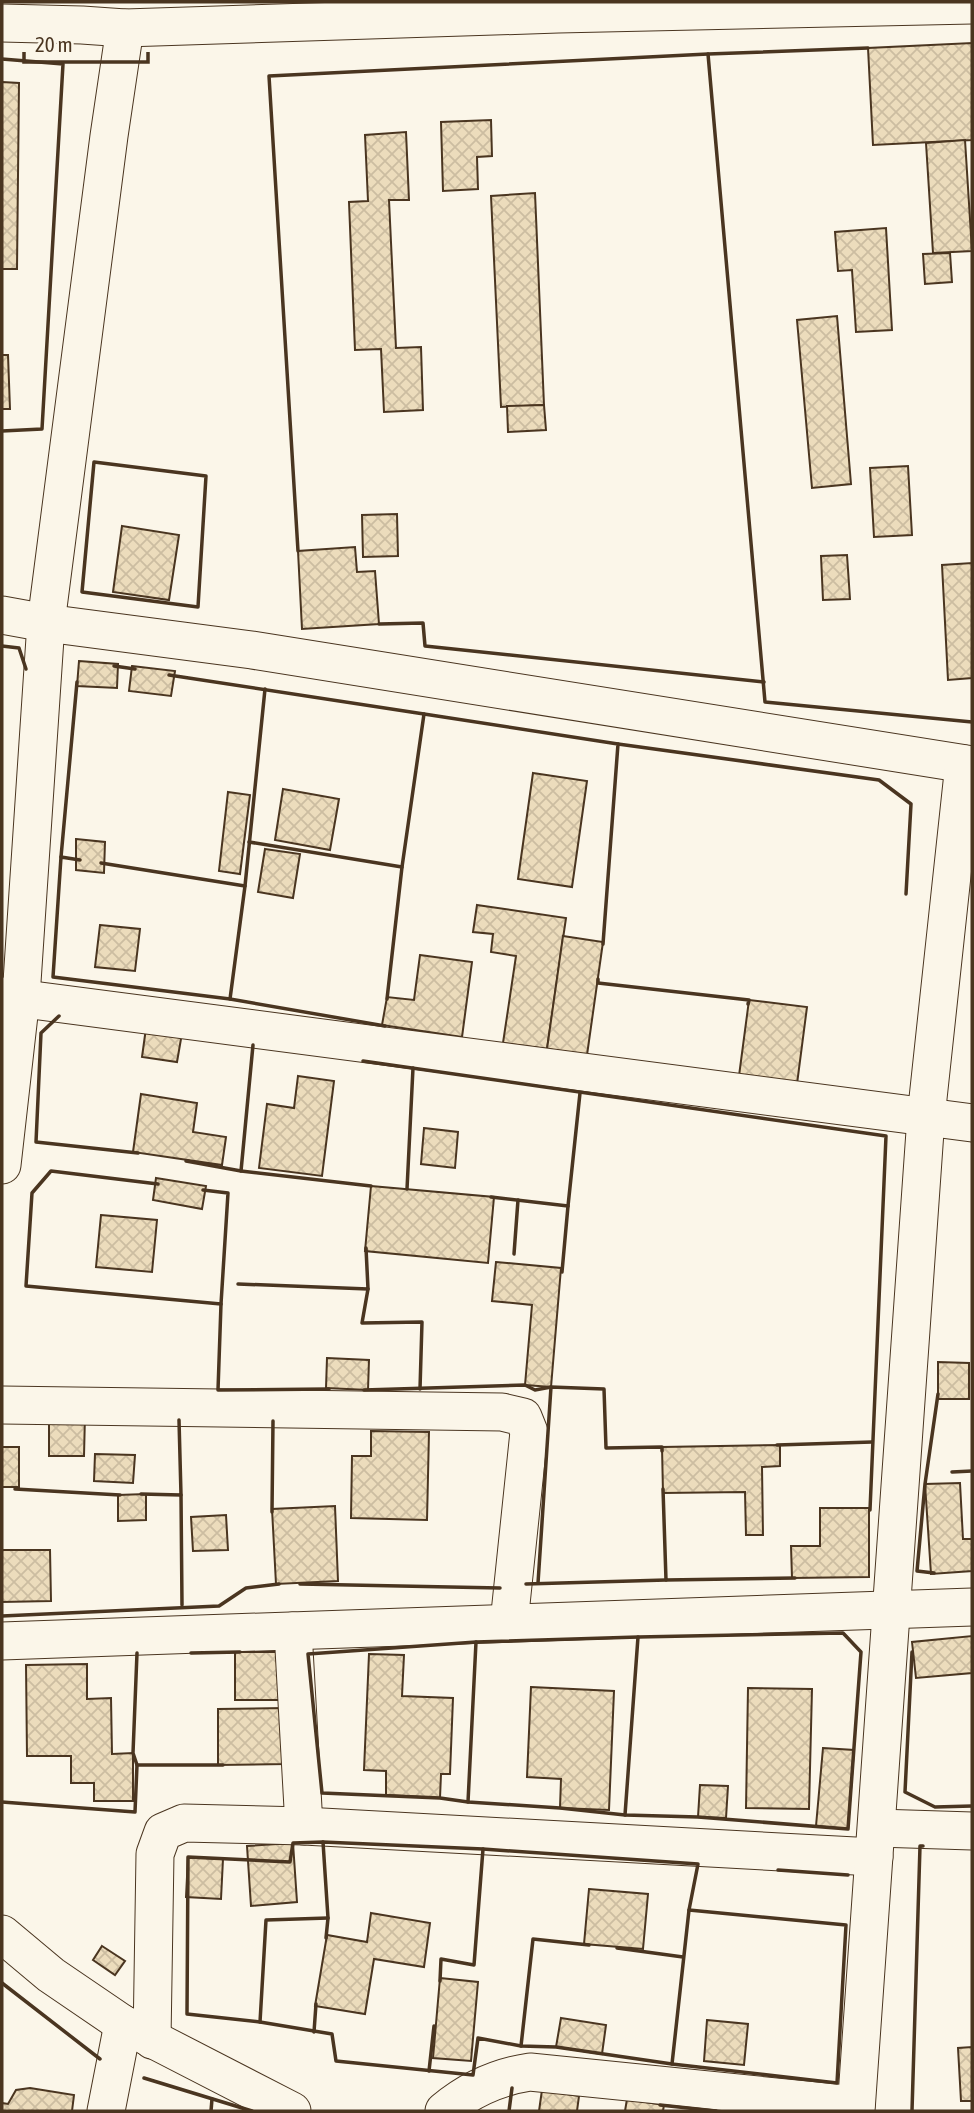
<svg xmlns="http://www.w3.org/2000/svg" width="974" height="2113" viewBox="0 0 974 2113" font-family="'Asap Condensed',sans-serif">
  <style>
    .building { fill: url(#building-cross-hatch); stroke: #4a3520; stroke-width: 2 }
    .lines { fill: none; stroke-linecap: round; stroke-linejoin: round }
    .minor-casing { stroke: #4a3520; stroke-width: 39 }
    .minor { stroke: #fbf6e9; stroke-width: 37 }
    .wall { stroke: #4a3520; stroke-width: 3.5 }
  </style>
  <defs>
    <pattern id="building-cross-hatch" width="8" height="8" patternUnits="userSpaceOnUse" patternTransform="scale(1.75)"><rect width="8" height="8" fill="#ecdcbc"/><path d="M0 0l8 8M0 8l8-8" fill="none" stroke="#ccbda1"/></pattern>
  </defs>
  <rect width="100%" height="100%" fill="#fbf6e9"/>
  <g class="building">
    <path d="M972 43V140L873 145 868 48Z"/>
    <path d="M2 82 19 83 17 269H2Z"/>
    <path d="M491 120 492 156 477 157 478 189 443 191 441 122Z"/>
    <path d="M406 132 409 200H389L396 348 421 347 423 410 384 412 381 349 355 350 349 202 368 201 365 135Z"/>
    <path d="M965 140 972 251 933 253 926 143Z"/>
    <path d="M535 193 544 405 501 407 491 196Z"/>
    <path d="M886 228 892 330 856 332 852 270 838 271 835 232Z"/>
    <path d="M950 253 952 282 925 284 923 254Z"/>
    <path d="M837 316 851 484 812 488 797 320Z"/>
    <path d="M2 355H8L10 409H2Z"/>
    <path d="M544 405 546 430 508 432 507 406Z"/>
    <path d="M908 466 912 535 874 537 870 468Z"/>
    <path d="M397 514 398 556 363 557 362 515Z"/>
    <path d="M122 526 179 535 169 600 113 592Z"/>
    <path d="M355 547 357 572 375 571 379 624 302 629 298 551Z"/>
    <path d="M847 555 850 599 823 600 821 556Z"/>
    <path d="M972 563V678L948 680 942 565Z"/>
    <path d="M79 661 118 664 117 688 77 686Z"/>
    <path d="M132 666 175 671 171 696 129 691Z"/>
    <path d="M533 773 587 781 572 887 518 879Z"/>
    <path d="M283 789 339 799 330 850 275 840Z"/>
    <path d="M228 792 250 795 240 874 219 871Z"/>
    <path d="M76 839 105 842 104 873 76 870Z"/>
    <path d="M265 849 300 854 293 898 258 892Z"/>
    <path d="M477 905 566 918 547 1049 503 1043 516 956 491 952 493 934 473 932Z"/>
    <path d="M100 925 140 929 135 971 95 967Z"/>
    <path d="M563 936 603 942 587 1055 547 1049Z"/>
    <path d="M420 955 472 962 462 1037 382 1025 387 997 414 1000Z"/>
    <path d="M749 1000 807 1007 797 1084 739 1076Z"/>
    <path d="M146 1028 182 1033 177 1062 142 1057Z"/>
    <path d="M298 1076 334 1081 322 1176 259 1168 267 1104 294 1108Z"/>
    <path d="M141 1094 197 1103 193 1132 226 1137 222 1165 133 1152Z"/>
    <path d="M424 1128 458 1132 455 1168 421 1164Z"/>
    <path d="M156 1178 206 1186 202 1209 153 1200Z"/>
    <path d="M371 1186 494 1197 488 1263 365 1251Z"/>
    <path d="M101 1215 157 1220 152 1272 96 1267Z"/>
    <path d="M496 1262 561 1268 551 1387 525 1385 532 1305 492 1301Z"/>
    <path d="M327 1358 369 1360 368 1390 326 1388Z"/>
    <path d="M938 1362 969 1363V1399H938Z"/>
    <path d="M49 1415H85L84 1456H49Z"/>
    <path d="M371 1431 429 1432 427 1520 351 1518 352 1456H371Z"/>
    <path d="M780 1445V1466L762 1467 763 1535H746L745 1492 663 1493 662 1447Z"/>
    <rect x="2" y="1447" width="17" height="40"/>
    <path d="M95 1454 135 1455 133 1483 94 1481Z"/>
    <path d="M960 1483 963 1539H972V1571L931 1574 925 1484Z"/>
    <path d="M146 1494V1520L118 1521V1495Z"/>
    <path d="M335 1506 338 1581 276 1584 272 1509Z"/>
    <path d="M820 1508H869V1577L792 1578 791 1546H820Z"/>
    <path d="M226 1515 228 1550 193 1551 191 1517Z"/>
    <path d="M2 1550H50L51 1601 2 1602Z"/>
    <path d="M972 1636V1673L916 1678 912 1642Z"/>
    <rect x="235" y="1652" width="47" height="48"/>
    <path d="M369 1654 404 1655 402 1696 453 1698 450 1774H441L440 1798 386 1795V1771L364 1770Z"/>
    <path d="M87 1664V1699L111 1698 112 1754 133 1753V1801H94V1783H71V1756H27L26 1665Z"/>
    <path d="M531 1687 614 1691 609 1810 560 1808 561 1779 527 1777Z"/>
    <path d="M748 1688 812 1689 809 1809 746 1808Z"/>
    <path d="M285 1708 286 1764 218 1765V1709Z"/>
    <path d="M823 1748 854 1750 848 1829 816 1826Z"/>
    <path d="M700 1785 728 1786 726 1818 698 1817Z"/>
    <path d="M293 1843 297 1902 251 1906 247 1846Z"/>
    <path d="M188 1857 223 1859 221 1899 186 1897Z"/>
    <path d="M589 1889 648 1894 643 1949 584 1944Z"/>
    <path d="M371 1913 430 1923 424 1967 374 1959 365 2014 315 2006 327 1935 367 1942Z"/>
    <path d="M102 1946 125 1961 115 1975 93 1960Z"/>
    <path d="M440 1978 478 1982 471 2061 433 2058Z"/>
    <path d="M561 2018 606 2025 602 2054 556 2047Z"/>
    <path d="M707 2020 748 2024 744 2065 704 2061Z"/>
    <path d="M972 2047V2101H961L958 2048Z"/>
    <path d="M30 2088 74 2095 72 2111H2V2103L8 2104 16 2090Z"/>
    <path d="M542 2090 579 2096 577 2111H539Z"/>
    <path d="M627 2099 664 2105 663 2111H625Z"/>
  </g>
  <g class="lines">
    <defs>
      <g id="minor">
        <path d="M2 23 82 25 125 28 558 14 972 5"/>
        <path d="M2 615 46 623 252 650 972 765"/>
        <path d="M2 996 972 1123"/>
        <path d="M2 1165 21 997 46 623 109 136 125 28"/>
        <path d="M2 1405 502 1412 523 1417 529 1432 509 1623"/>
        <path d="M293 1631 304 1826"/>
        <path d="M2 1641 972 1607"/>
        <path d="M877 1828 972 1831"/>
        <path d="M2 1934 51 1975 123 2024 292 2111"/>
        <path d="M152 2040 155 1854 163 1832 184 1823 304 1826 874 1857"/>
        <path d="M106 2111 123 2024"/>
        <path d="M444 2111C469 2090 497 2077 530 2072L856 2105"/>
        <path d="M856 2111 926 1117 964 764"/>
      </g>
    </defs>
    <use href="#minor" class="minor-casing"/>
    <use href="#minor" class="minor"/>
    <g class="wall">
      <path d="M708 54 765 702 972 722"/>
      <path d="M2 59 63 64 42 429 2 431"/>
      <path d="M94 462 206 476 198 607 82 592Z"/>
      <path d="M298 551 269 76 708 54 868 48"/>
      <path d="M379 624 423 623 425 646 764 682"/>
      <path d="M2 646 19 648 26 669"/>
      <path d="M114 666 135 669"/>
      <path d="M169 675 424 714 402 867 249 842"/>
      <path d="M424 714 618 744 603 944"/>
      <path d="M618 744 879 780 911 804 906 894"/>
      <path d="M61 857 77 682"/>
      <path d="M80 860 61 857 53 977 230 999 385 1026"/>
      <path d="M101 863 245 886"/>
      <path d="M598 979V983L749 1000 748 1004"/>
      <path d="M230 999 245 886 265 689"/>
      <path d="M387 999 402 867"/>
      <path d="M59 1016 41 1033 36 1142 138 1153"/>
      <path d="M363 1061 886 1136 870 1510"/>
      <path d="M186 1161 241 1171 253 1045"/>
      <path d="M241 1171 371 1186"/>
      <path d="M158 1184 51 1171 32 1193 26 1286 221 1304"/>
      <path d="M407 1189 413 1068"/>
      <path d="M203 1190 228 1193 221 1304 218 1390 329 1389"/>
      <path d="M491 1197 568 1206 580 1093"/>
      <path d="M514 1254 518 1200"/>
      <path d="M562 1272 568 1206"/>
      <path d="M238 1284 368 1289 366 1248"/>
      <path d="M368 1289 362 1323 422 1322 420 1389"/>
      <path d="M364 1390 525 1385 535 1390 551 1387 604 1389 606 1448 662 1447V1451"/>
      <path d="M777 1445 872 1442"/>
      <path d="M952 1472 972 1471"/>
      <path d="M15 1489 120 1495"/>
      <path d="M663 1489 666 1580 795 1578"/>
      <path d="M141 1494 181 1495 179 1420"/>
      <path d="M181 1495 182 1605"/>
      <path d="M272 1512 273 1421"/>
      <path d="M934 1573 917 1571 925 1484 938 1394"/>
      <path d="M538 1583 551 1387"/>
      <path d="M300 1584 500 1588"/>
      <path d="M526 1584 666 1580"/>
      <path d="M2 1616 219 1606 246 1588 279 1584"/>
      <path d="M843 1633 861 1652 848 1829 698 1817 625 1815 560 1808 468 1802 440 1798 322 1793 308 1654 476 1642 638 1637Z"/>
      <path d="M912 1652 905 1792 935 1807 972 1806"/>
      <path d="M191 1653 240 1652"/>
      <path d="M137 1765 133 1753 137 1653"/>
      <path d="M2 1802 135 1812 137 1765H223"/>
      <path d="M468 1802 476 1642"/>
      <path d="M625 1815 638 1637"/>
      <path d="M323 1842 483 1849 698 1864 689 1910 846 1925 837 2083 672 2064 556 2047 521 2046 478 2038 473 2075 336 2061 332 2034 260 2022 187 2014 188 1857 290 1862 293 1843Z"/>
      <path d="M323 1842 328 1918 326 1938"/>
      <path d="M778 1870 848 1875"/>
      <path d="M617 1948 683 1957"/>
      <path d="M440 1981 441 1959 474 1965 483 1849"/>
      <path d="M2 1983 100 2059"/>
      <path d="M260 2022 266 1920 328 1918"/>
      <path d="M314 2032 316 2004"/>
      <path d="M521 2046 533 1939 589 1945"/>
      <path d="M672 2064 689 1910"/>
      <path d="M429 2071 434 2026"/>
      <path d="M144 2078 252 2111"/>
      <path d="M660 2105 716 2111"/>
      <path d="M211 2111 212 2099"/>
      <path d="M509 2111 512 2088"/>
      <path d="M912 2111 920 1846H923"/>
    </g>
  </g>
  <rect width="974" height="2113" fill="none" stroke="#4a3520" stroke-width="7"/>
  <path d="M24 52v10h124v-10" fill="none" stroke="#4a3520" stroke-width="3.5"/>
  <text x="35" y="52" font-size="21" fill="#4a3520" stroke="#fbf6e9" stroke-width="5" paint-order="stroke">20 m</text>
</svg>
